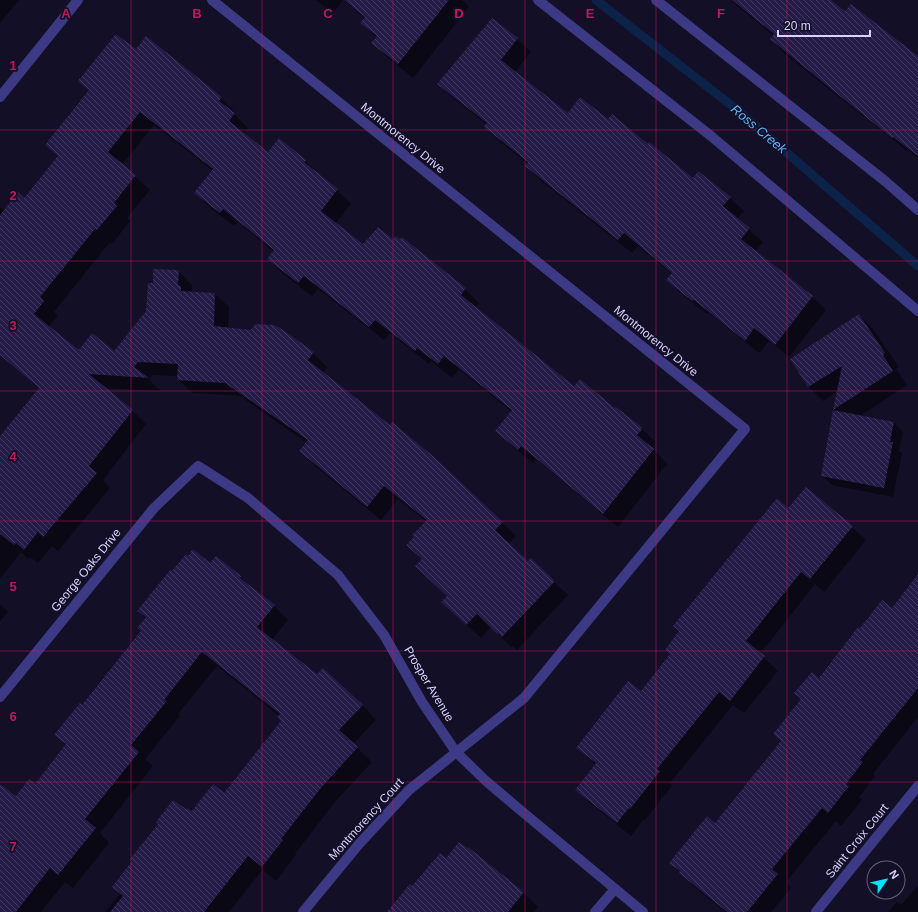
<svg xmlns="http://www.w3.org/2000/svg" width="918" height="912" viewBox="0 0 918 912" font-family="Helvetica,sans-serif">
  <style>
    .shadow { fill: #0007 }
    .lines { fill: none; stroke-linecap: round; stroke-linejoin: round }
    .stream { stroke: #0c2248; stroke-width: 9 }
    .building { fill: url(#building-back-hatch) }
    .lane { stroke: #3d3a85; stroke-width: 10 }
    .street { stroke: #3d3a85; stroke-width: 10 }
    .grid { fill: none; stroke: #c2185b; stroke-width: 1; stroke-opacity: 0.55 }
    .labels { text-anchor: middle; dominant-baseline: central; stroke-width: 3.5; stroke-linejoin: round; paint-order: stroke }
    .street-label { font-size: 12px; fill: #d9d4ff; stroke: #130f26 }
    .water-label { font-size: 13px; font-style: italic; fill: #62b6ff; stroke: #130f26 }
    .grid-label { font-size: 13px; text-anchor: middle; font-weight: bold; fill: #c2185b; stroke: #130f26; stroke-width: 3.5; stroke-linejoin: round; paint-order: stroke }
  </style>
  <defs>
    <pattern id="building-back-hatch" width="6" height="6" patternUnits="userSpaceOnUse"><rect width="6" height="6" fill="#241b47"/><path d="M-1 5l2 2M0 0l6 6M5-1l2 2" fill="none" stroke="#433b63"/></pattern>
  </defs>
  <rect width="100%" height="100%" fill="#130f26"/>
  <g class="shadow">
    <path d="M0 0H19L0 23Z"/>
    <path d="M316 0H462L469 7 413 78 387 57 373 43 377 38 362 23 365 18 343 0 333 13Z"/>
    <path d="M730 0H829L845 13 918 58V158L908 150 907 151 785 54 771 39 774 36Z"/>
    <path d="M146 37 221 98 235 112 234 114 248 128 244 133 268 153 305 161 337 190 351 204 335 224 363 246 401 240 402 238 465 289 479 303 475 308 574 387 615 410 616 408 642 429 656 443 652 448 667 464 618 527 536 459 533 463 510 444 496 431 512 412 459 369 452 378 431 361 429 364 390 333 384 340 318 289 312 296 282 273 268 259 274 252 238 222 234 226 209 207 196 193 213 171 154 125 122 165 150 190 127 218 130 221 112 244 110 242 54 312 58 316 48 327 79 351 114 352 147 311 154 284 178 271 192 285V292L215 294 229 307 228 328 313 353 327 367 323 373 502 523 516 536 509 544 528 562 554 582 568 595 517 650 513 646 511 647 491 627 481 638 456 616 448 596 423 560 427 522 398 499 381 520 314 465 300 451 307 443 240 396 192 393 178 379V376L153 375 149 380 161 391 105 388 132 410 146 424 103 480 110 488 58 551 52 546 38 563 30 557 28 559 21 552 0 579V437L39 389 0 352V207L4 211 24 199 58 157 46 145 136 51Z"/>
    <path d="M517 39 531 52 515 72 568 114 608 120 648 145 693 179 730 198 744 211 737 219 763 242 755 252 812 297 826 310 789 357 769 341 759 353 708 312 707 314 681 294 668 280 672 274 638 246 632 253 540 180 526 166 528 164 499 141 485 127 487 125 452 97 439 84Z"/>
    <path d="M859 315 873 329 899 367 896 369 907 385 860 416 894 423 903 432 899 451 902 453 893 497 832 485 822 476 837 412 834 410 838 391 823 401 809 387 791 359Z"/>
    <path d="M806 488 852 527 866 540 824 592 815 584 760 654 778 671 744 713 733 705 670 783 672 786 644 821 643 820 631 836 590 803 577 790 596 765 577 748 641 693Z"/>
    <path d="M210 564 240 577 252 588 274 606 288 620 272 640 317 676 362 705 376 720 353 744 372 762 334 803 295 854 296 855 276 881 262 870 229 912H105L120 894 113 887 186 811 192 812 224 794 283 721 279 716 217 666 178 714 180 716 145 759 153 766 100 833 109 843 73 888 65 882 41 912H0V803L16 797 35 786 67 746 56 735 82 706 142 632 146 618 139 611Z"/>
    <path d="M918 575V717L873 774 875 776 859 797 862 800 841 826 836 821 786 882 791 888 771 912H725L693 886 671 863 716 824 782 742 774 734 861 629 892 609Z"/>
    <path d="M0 604 8 612 0 621Z"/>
    <path d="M469 848 524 893 538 907 534 912H389L413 888 446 860Z"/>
    <path d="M918 886V912H888L897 902 901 905Z"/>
  </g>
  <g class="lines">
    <path class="stream" d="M596 0 736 109 918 266"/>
  </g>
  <g class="building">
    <path d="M344 0H449L398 64 371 43 377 36 360 23 365 17Z"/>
    <path d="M732 0H831L845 11 851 4 918 56V156L893 137 892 138 836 93 770 39 774 34Z"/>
    <path d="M492 18 518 38 501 60 568 113 580 97 608 119 612 114 648 144 649 142 693 178 698 171 731 197 723 206 750 228 741 239 813 296 775 345 754 328 745 341 694 300 692 301 666 280 672 273 624 233 618 240 551 187 525 166 528 162 484 127 487 123 437 84Z"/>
    <path d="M116 34 136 49 146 36 222 97 219 101 235 113 229 121 268 152 279 138 306 160 304 162 338 189 321 211 363 244 378 227 393 239 396 236 400 239 402 237 466 288 461 295 574 386 580 379 615 408 616 407 643 428 637 435 654 449 603 514 521 446 518 450 495 431 512 410 444 356 438 364 417 348 415 351 375 320 369 327 304 276 298 283 267 259 274 250 223 209 220 213 194 193 213 169 140 112 108 152 136 175 114 203 117 206 97 230 95 229 40 297 44 301 34 314 79 350 92 333 114 351 146 311 148 283H153V269L179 270 178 285 181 286V291L215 293 214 326 251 330 255 324 274 325 280 328 314 352 308 360 390 425 392 422 434 457 503 522 495 530 528 561 531 558 555 581 502 637 498 633 497 634 477 614 466 625 441 602 447 596 415 566 422 559 406 545 414 537 412 535 427 520 384 486 367 507 299 451 308 440 225 383 177 380 178 364 138 362 134 367 149 378 89 374 133 410 89 466 97 473 43 537 38 532 24 550 16 543 14 545 0 534V436L39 388 0 355V215L18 192 24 198 58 156 45 145 89 90 78 81Z"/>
    <path d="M859 314 885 353 883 355 893 371 833 410 842 366 808 387 790 359Z"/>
    <path d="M833 410 894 422 890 442H893L884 488 821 476Z"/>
    <path d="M806 487 853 526 810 579 801 572 746 641 765 656 730 701 719 692 657 769 660 771 630 809 629 808 617 823 575 790 596 763 576 748 628 681 641 691 670 654 665 650 679 631 673 626 777 498 788 508Z"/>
    <path d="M193 549 210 563 216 556 241 576 240 578 275 605 257 627 317 674 323 668 363 705 339 730 358 747 320 789 281 839 283 840 262 867 248 856 204 912H110L123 896 112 887 132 861 130 859 158 824 156 822 173 800 186 809 187 808 192 811 213 784 224 793 281 721 277 717 280 714 202 652 164 700 167 701 131 745 139 752 85 819 96 828 58 875 50 868 16 912H0V784L16 796 29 779 35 784 66 744 54 735 80 703 82 705 141 631 137 628 146 617 137 611 170 570 172 571 186 554 188 556Z"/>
    <path d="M918 574V688L860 760 863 762 846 784 849 786 828 813 822 808 772 869 778 874 747 912H727L679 873 680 871 669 863 707 816 715 823 781 741 773 734 801 699 794 693 812 672 819 678 858 627 860 628 882 600 892 608Z"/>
    <path d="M459 842 467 848 468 847 524 892 508 912H387L410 884 412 886 440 853 446 858Z"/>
  </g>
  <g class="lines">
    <g class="lane">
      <path d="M538 0 711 136 918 311"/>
      <path d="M656 0 885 181 918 210"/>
    </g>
    <g class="street">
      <path d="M212 0 745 429 524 698 409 790 359 844 303 912"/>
      <path d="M0 97 78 0"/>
      <path d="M0 697 154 508 198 466 248 498 338 575 384 635 422 702 456 752 486 781 519 809 643 912"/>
      <path d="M595 912 615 889"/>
      <path d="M816 912 918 786"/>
    </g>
  </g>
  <path class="grid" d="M131 0V912M262 0V912M393 0V912M525 0V912M656 0V912M787 0V912M0 130H918M0 261H918M0 391H918M0 521H918M0 651H918M0 782H918"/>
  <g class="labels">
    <g class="street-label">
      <text transform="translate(403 138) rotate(39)">Montmorency Drive</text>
      <text transform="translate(656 341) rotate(39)">Montmorency Drive</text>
      <text transform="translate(86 570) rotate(-51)">George Oaks Drive</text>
      <text transform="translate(429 684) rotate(59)">Prosper Avenue</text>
      <text transform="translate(366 819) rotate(-48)">Montmorency Court</text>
      <text transform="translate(857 841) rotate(-51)">Saint Croix Court</text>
    </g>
    <g class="water-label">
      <text transform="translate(759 129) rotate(40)">Ross Creek</text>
    </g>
  </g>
  <g class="grid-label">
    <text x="66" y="18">A</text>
    <text x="197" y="18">B</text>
    <text x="328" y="18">C</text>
    <text x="459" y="18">D</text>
    <text x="590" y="18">E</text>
    <text x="721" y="18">F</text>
    <text x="13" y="70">1</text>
    <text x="13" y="200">2</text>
    <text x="13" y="330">3</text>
    <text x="13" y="461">4</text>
    <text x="13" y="591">5</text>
    <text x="13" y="721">6</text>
    <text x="13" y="851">7</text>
  </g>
  <g transform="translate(886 880) rotate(56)"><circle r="19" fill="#130f26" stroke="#625e7d"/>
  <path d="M0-3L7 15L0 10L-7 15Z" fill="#00e5ff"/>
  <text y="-6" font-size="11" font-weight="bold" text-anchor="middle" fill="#d9d4ff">N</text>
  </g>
  <path d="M778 30v6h92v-6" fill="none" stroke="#d9d4ff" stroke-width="2"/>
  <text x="784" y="30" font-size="12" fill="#d9d4ff" stroke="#130f26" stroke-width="3" paint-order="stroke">20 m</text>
</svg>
